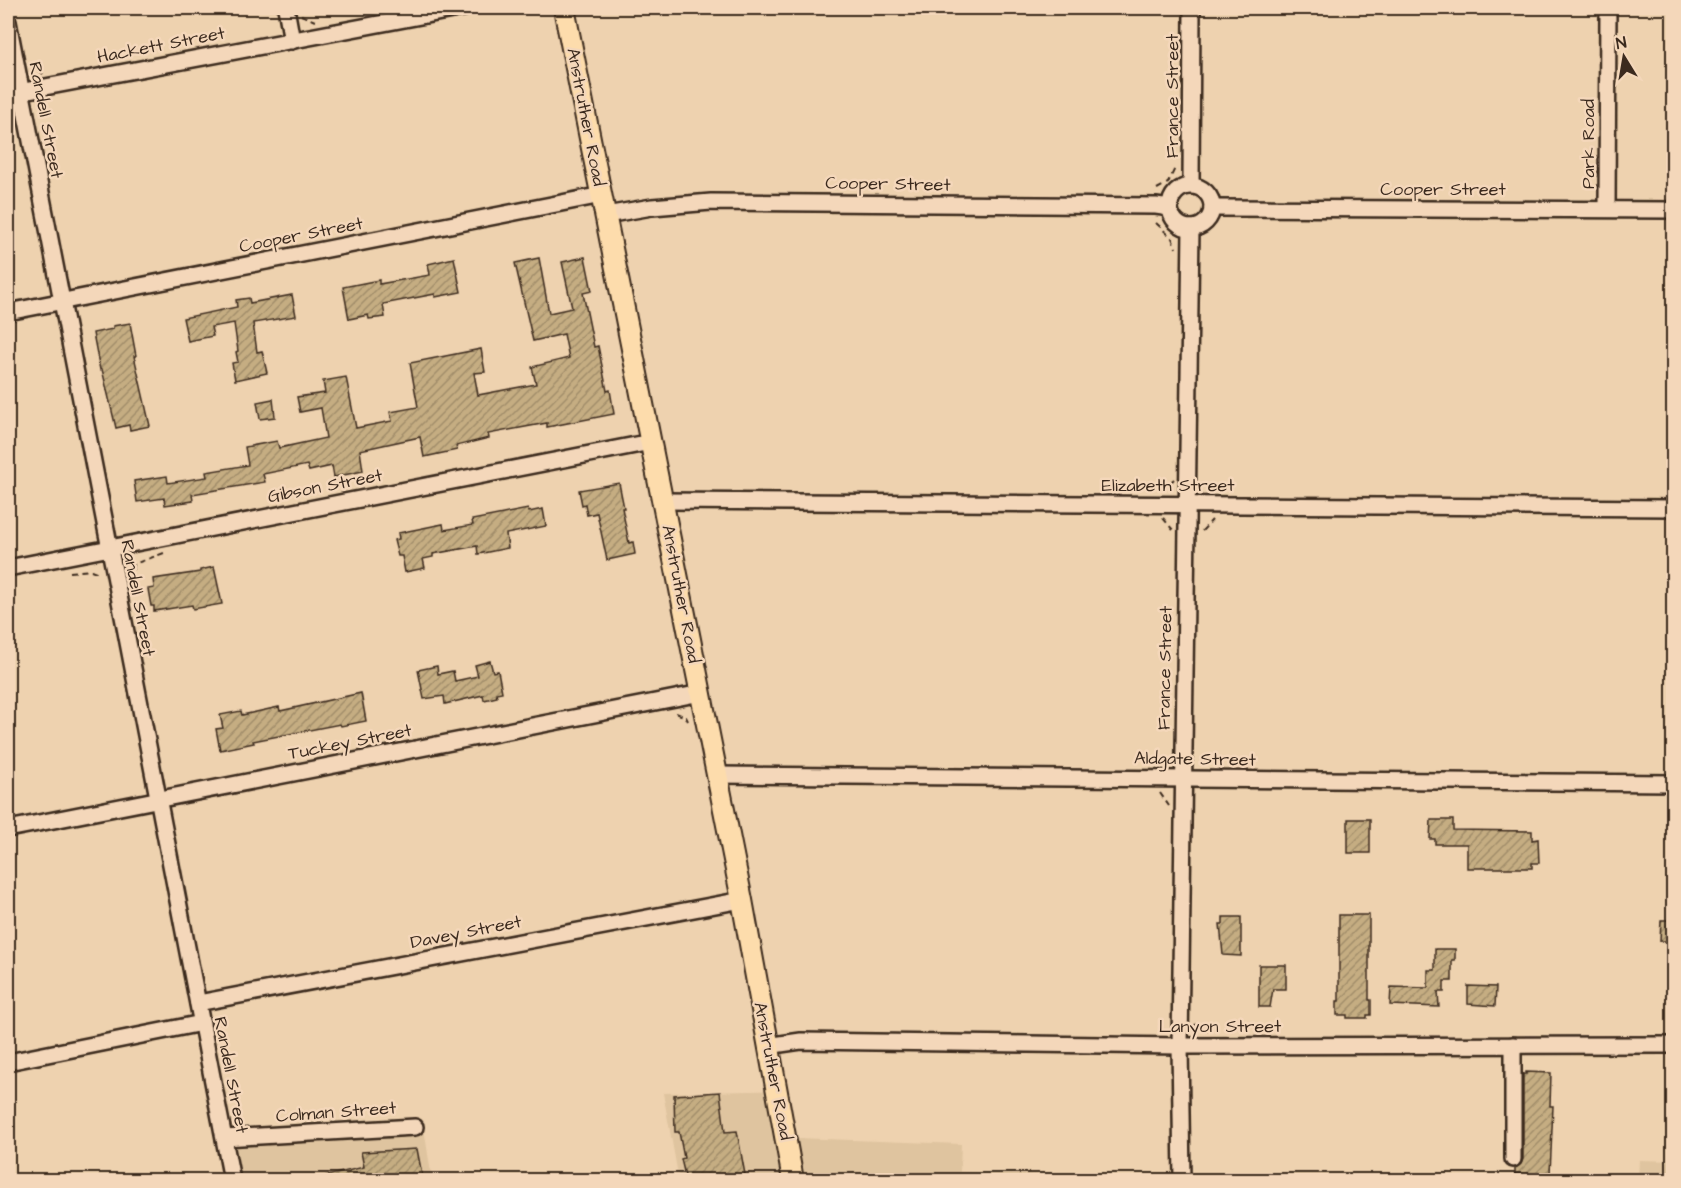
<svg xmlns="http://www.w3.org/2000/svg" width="1681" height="1188" viewBox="0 0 1681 1188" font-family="'Architects Daughter',sans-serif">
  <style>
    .built { fill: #dfc49f }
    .building { fill: url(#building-hatch); stroke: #3b2a1e; stroke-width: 1.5 }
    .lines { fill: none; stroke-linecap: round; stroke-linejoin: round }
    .minor-casing { stroke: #3b2a1e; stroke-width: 20 }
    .major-casing { stroke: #3b2a1e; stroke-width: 24 }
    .path { stroke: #3b2a1e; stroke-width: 2; stroke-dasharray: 6 4.5; stroke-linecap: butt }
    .minor { stroke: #f4d7ba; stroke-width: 15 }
    .major { stroke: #fddcac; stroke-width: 20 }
    .labels { text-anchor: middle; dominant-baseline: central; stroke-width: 5; stroke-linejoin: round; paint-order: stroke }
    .street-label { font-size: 18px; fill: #3b2a1e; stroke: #f4d7ba }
  </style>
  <defs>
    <pattern id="building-hatch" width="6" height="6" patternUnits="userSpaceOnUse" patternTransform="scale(1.5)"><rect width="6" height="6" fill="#c5ad82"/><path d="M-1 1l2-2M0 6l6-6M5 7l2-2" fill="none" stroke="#a18d6a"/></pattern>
  </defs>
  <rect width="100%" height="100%" fill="#eed2af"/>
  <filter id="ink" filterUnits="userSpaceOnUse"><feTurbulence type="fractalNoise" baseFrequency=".0167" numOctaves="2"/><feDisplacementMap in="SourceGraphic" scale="12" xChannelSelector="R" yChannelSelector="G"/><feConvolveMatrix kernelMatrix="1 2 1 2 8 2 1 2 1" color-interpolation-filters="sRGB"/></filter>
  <g filter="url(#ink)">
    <g class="built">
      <path d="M787 1090 797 1138 961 1144 960 1172 1057 1176 1059 1180H679L663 1093Z"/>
      <path d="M423 1122 432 1180H210L228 1177 219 1134Z"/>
      <path d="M1639 1160 1673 1161V1180H1291L1293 1174 1638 1179Z"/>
    </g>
    <g class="building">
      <path d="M585 257 592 291 583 293 594 347 598 346 607 391 610 390 614 414 547 427V423L488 434 489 438 456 446 457 450 424 457 420 437 360 450 363 471 334 477 332 466 309 471 307 465 263 474 265 482 192 494 193 501 165 505 164 498 137 502 134 481 167 476 168 483 207 477 206 472 248 465 245 447 277 441 279 448 326 438 321 408 300 412 297 397 325 393 323 381 346 377 356 428 392 421 390 412 418 407 410 363 481 349 485 372 474 373 478 395 536 384 532 367 569 358 564 334 533 341 515 263 539 258 549 313 572 308 562 262Z"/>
      <path d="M454 258 461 292 435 297V294L383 304 385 317 369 319 368 315 349 319 343 287 379 280V284L430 275 428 264Z"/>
      <path d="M292 295 296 316 253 323 257 352 262 351 267 373 235 380 232 363 238 362 236 352 238 351 234 323 211 327 213 336 188 341 183 318 237 307 236 300 249 298 250 303Z"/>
      <path d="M130 323 136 356H134L150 426 130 430 129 425 116 428 102 369 100 370 93 333 113 329V326Z"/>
      <path d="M273 399 275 417 260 419 257 402Z"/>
      <path d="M619 483 624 508H622L629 543 633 542 635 554 607 560 597 513 587 515 585 504 582 505 579 490Z"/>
      <path d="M528 509 529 512 543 509 546 526 506 534 508 548 478 554 477 546 433 554V557L423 559 425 568 405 572 402 556H398L394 540 399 539 398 533 443 524 444 530 473 525 472 520Z"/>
      <path d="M214 567 222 604 193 609 192 605 154 611V606H151L148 589 154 588 153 579 200 572V570Z"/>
      <path d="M490 661 493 672 498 671 502 692 496 693 497 697 484 700 483 695 445 704 444 696 424 699 418 670 437 666 438 674 453 671 455 681 478 676 475 665Z"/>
      <path d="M361 693 366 721 341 726 340 724 253 741 254 743 220 750 216 729 223 728 220 715 241 711 242 715 279 707 280 711Z"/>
      <rect x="1348" y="819" width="22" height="34"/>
      <path d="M1431 820H1453V830L1532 831V840L1538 839 1539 863H1532V868H1467V844H1435V839H1430Z"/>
      <path d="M1339 915H1369V1000H1371V1015H1367V1018H1347V1015H1337V1001H1339Z"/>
      <path d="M1223 917H1241V956L1223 955 1220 924H1223Z"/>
      <path d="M1661 920H1674V941H1660Z"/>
      <path d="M1435 949H1455V960H1452V981H1444V992H1438L1439 1007 1390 1005 1391 987 1428 988V970H1435Z"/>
      <path d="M1259 965H1286V989H1273L1270 1007H1259Z"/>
      <path d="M1468 986 1496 987 1495 1006 1468 1004Z"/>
      <path d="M1526 1072 1551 1073 1550 1106H1553L1550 1174H1515V1168L1521 1164 1523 1159V1074H1526Z"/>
      <path d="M720 1092 725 1132 737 1131 746 1180H686L681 1159 684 1158 679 1132H675L674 1095Z"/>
      <path d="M417 1149 423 1180H326V1176L364 1167 361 1152Z"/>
    </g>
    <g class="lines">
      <defs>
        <g id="minor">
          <path d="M286 8 292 41"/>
          <path d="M8 22 232 1180"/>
          <path d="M8 94 463 8"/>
          <path d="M1191 185 1192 8"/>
          <circle cx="1191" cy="207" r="21"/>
          <path d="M1212 208 1674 210"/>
          <path d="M1607 209 1608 8"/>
          <path d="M606 215 652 207 711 202 1156 206 1170 208"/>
          <path d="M8 312 602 195"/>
          <path d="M663 501 1674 508"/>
          <path d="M8 568 651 442"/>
          <path d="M717 775 1674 783"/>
          <path d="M8 829 701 693"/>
          <path d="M198 1003 742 900"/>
          <path d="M1513 1045V1159"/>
          <path d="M767 1046 801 1041 1180 1046 1674 1045"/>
          <path d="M8 1062 202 1023"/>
          <path d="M224 1138 415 1127"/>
          <path d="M1182 1180 1180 1046 1191 228"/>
        </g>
        <path id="major" d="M564 8 742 900 793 1180"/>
      </defs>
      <use href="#minor" class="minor-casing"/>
      <use href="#major" class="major-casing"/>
      <g class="path">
        <path d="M301 15 315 21"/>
        <path d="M31 67 34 66 43 74"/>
        <path d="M1157 189 1168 183 1176 166"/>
        <path d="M1156 223 1172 238 1176 248"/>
        <path d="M1163 490 1174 479"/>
        <path d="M1163 518 1173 530"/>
        <path d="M1202 531 1212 520"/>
        <path d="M70 572 91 570 99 573"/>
        <path d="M132 580 134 564 164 553"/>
        <path d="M676 713 686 717 688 721"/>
        <path d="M1160 793 1169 806"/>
        <path d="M1195 1024 1197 1028 1208 1030"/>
      </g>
      <use href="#minor" class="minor"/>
      <use href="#major" class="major"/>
    </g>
  </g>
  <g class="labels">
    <g class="street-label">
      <text transform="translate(161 45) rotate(-11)">Hackett Street</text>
      <text transform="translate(1172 96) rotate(-90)">France Street</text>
      <text transform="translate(586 117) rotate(79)">Anstruther Road</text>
      <text transform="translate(46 120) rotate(79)">Randell Street</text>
      <text transform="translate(1588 144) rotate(-90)">Park Road</text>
      <text transform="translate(888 184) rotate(1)">Cooper Street</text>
      <text x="1443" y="189">Cooper Street</text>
      <text transform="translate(301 235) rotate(-11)">Cooper Street</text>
      <text x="1168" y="485">Elizabeth Street</text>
      <text transform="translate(325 486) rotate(-11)">Gibson Street</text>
      <text transform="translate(681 594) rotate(79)">Anstruther Road</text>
      <text transform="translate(138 598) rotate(79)">Randell Street</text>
      <text transform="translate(1165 668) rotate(-89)">France Street</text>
      <text transform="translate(350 742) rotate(-11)">Tuckey Street</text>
      <text transform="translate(1195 759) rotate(1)">Aldgate Street</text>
      <text transform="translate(466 932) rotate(-11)">Davey Street</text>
      <text x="1220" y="1026">Lanyon Street</text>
      <text transform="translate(773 1071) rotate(79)">Anstruther Road</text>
      <text transform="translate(231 1075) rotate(79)">Randell Street</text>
      <text transform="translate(336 1112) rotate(-4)">Colman Street</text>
    </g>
  </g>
  <rect width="1681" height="1188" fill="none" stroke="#f4d7ba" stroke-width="30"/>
  <rect x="15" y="15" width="1651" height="1158" fill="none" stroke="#3b2a1e" stroke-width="2" filter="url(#ink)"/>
  <g transform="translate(1624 57) rotate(349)" stroke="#f4d7ba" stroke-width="4.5" paint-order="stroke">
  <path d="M0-4.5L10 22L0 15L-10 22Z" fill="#3b2a1e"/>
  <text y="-9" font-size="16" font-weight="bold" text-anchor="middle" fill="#3b2a1e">N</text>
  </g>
</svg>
